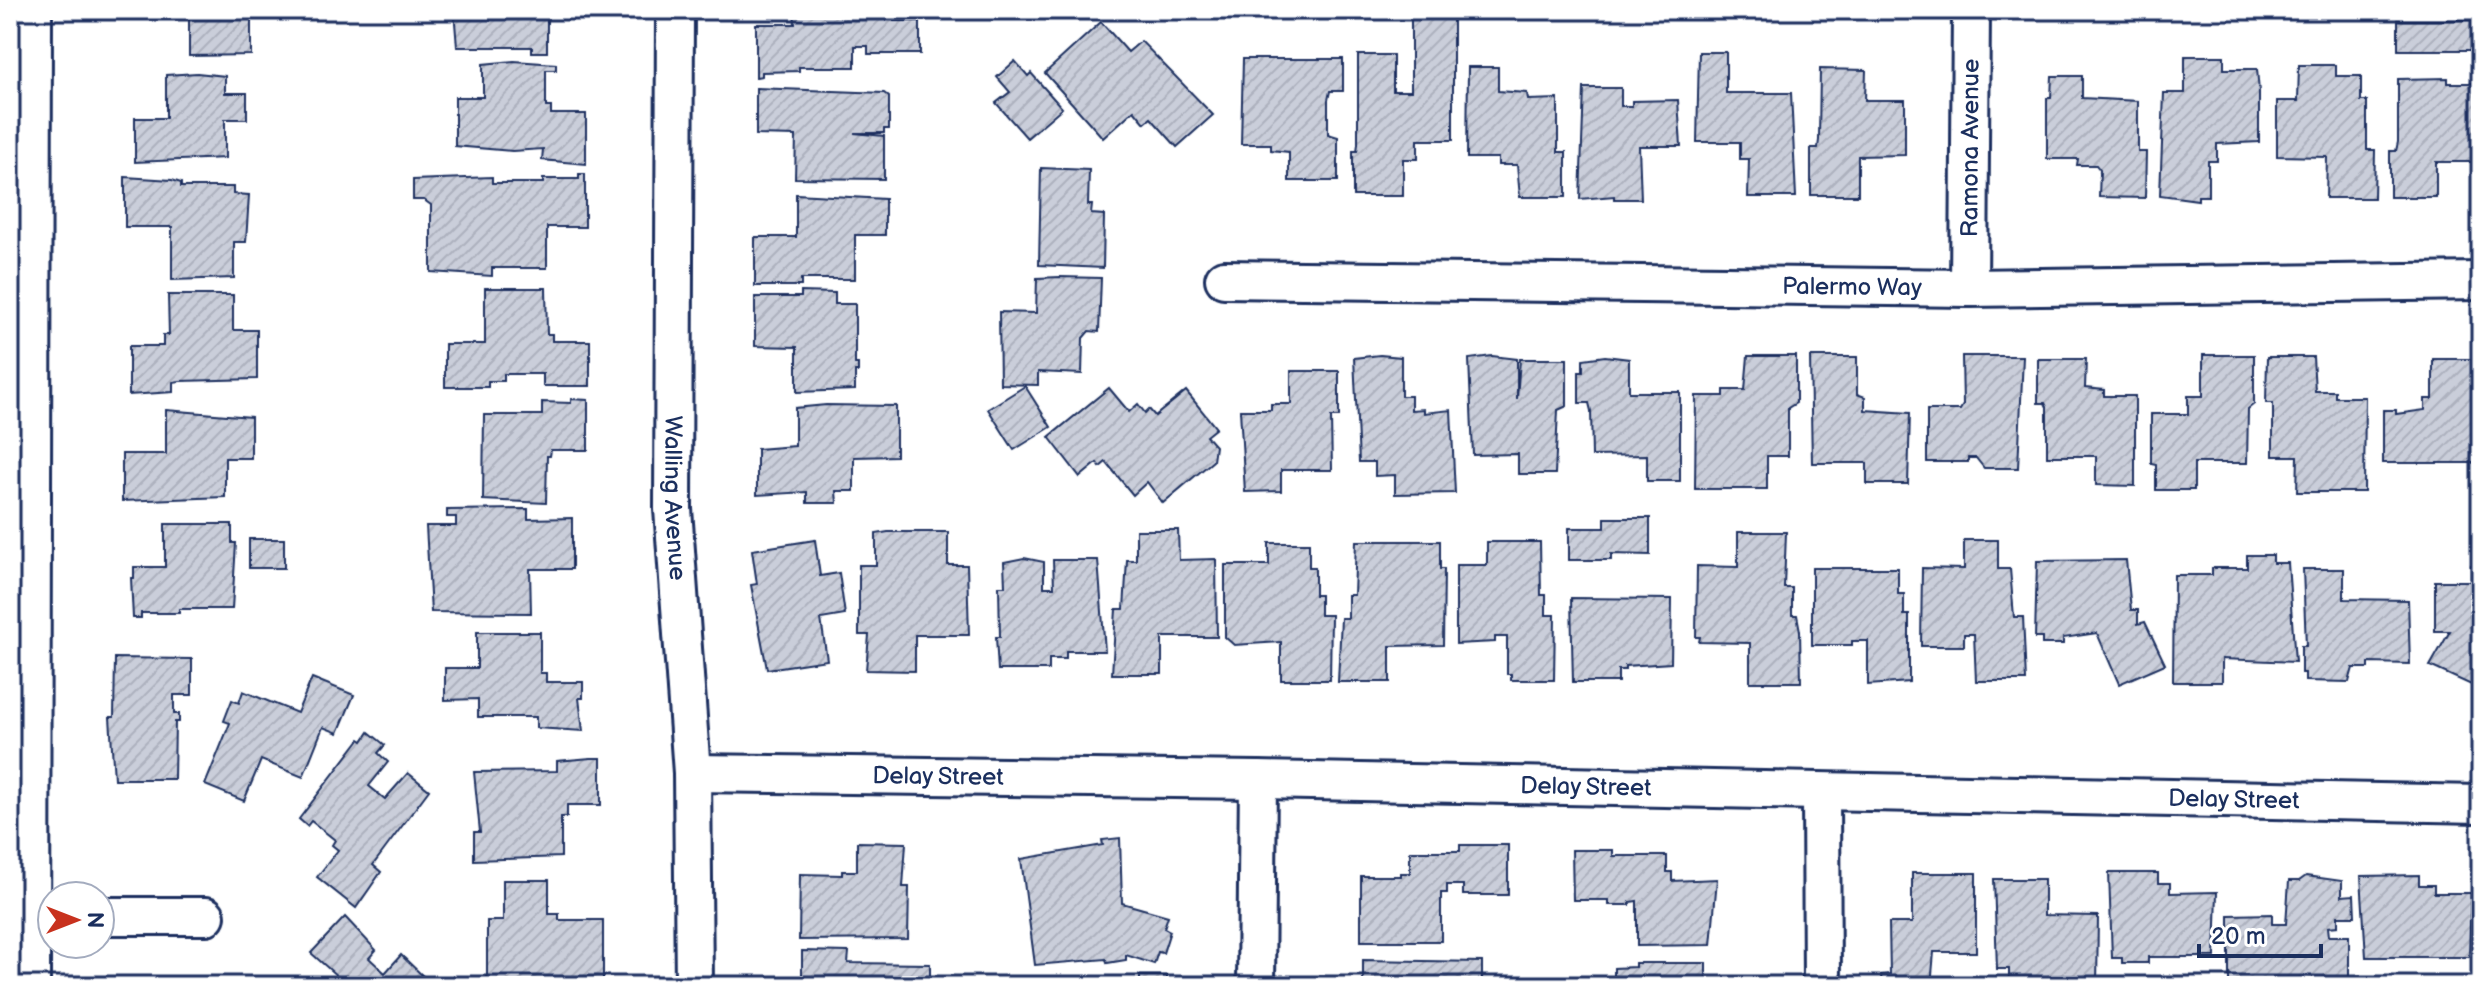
<svg xmlns="http://www.w3.org/2000/svg" width="2491" height="996" viewBox="0 0 2491 996" font-family="'Balsamiq Sans',sans-serif">
  <style>
    .building { fill: url(#building-hatch); stroke: #1b2f5e; stroke-width: 2 }
    .lines { fill: none; stroke-linecap: round; stroke-linejoin: round }
    .minor-casing { stroke: #1b2f5e; stroke-width: 42 }
    .minor { stroke: #fff; stroke-width: 36 }
    .labels { text-anchor: middle; dominant-baseline: central; stroke-width: 8; stroke-linejoin: round; paint-order: stroke }
    .street-label { font-size: 24px; fill: #1b2f5e; stroke: #fff }
  </style>
  <defs>
    <pattern id="building-hatch" width="6" height="6" patternUnits="userSpaceOnUse" patternTransform="scale(2)"><rect width="6" height="6" fill="#caceda"/><path d="M-1 1l2-2M0 6l6-6M5 7l2-2" fill="none" stroke="#adb1be"/></pattern>
  </defs>
  <rect width="100%" height="100%" fill="#fff"/>
  <filter id="ink" filterUnits="userSpaceOnUse"><feTurbulence type="fractalNoise" baseFrequency=".0125" numOctaves="2"/><feDisplacementMap in="SourceGraphic" scale="16" xChannelSelector="R" yChannelSelector="G"/><feConvolveMatrix kernelMatrix="1 2 1 2 8 2 1 2 1" color-interpolation-filters="sRGB"/></filter>
  <g filter="url(#ink)">
    <g class="building">
      <path d="M183 10H251V55L189 56V15H183Z"/>
      <path d="M454 10H547V52H532V47H457Z"/>
      <path d="M794 10H894V21H920V54H868V46H855V67H799V71L762 72V76L756 77V24H795Z"/>
      <path d="M1411 18H1453V140H1418V159H1403V196H1353V151H1357L1358 144V55H1393V91H1411Z"/>
      <rect x="2398" y="20" width="81" height="30"/>
      <path d="M1101 22 1128 52 1141 41 1213 115 1177 147 1151 118 1145 123 1134 110 1103 138 1045 73Z"/>
      <path d="M1699 52H1726V93H1791L1796 197H1748L1749 159H1740V142H1697Z"/>
      <path d="M2185 56H2224V69H2257L2259 92V142L2217 144V161H2208V196H2198V200L2160 195 2164 93H2185Z"/>
      <path d="M1243 59H1343V91H1330L1328 100V134L1338 137V181H1289V152L1271 150V144H1241Z"/>
      <path d="M514 61 556 64V70H546V107H551V114H586V164L542 160 543 149 512 151 455 146V97H483V64Z"/>
      <path d="M1015 61 1028 76 1031 73 1062 108 1027 138 996 103 1010 92 997 77Z"/>
      <path d="M2299 65H2336V76H2361V101H2367V150H2375L2374 198H2326L2327 157 2277 156V101H2298Z"/>
      <path d="M1468 67H1498V91L1527 93 1528 100 1558 99V152H1566V197H1520L1517 165H1498V158H1467Z"/>
      <path d="M1820 69 1866 70 1865 100H1905V155L1858 156V195H1811V148H1818L1819 140Z"/>
      <path d="M197 73 225 76V93H247V119H225V158L135 162V118H166V75Z"/>
      <path d="M2052 76H2082V98L2138 101V152H2146L2145 198 2099 197 2100 170 2096 165H2077L2078 159H2047V98H2051Z"/>
      <path d="M2448 78V83H2481V162H2436V197H2390V151H2396L2398 142V79Z"/>
      <path d="M756 88 884 93 889 97V129H884V133H854L884 136V179L795 178 796 136 756 135Z"/>
      <path d="M1584 88H1621V106H1632V101L1678 100 1681 146H1639L1641 199H1614V196L1580 199Z"/>
      <path d="M1041 168 1089 170 1088 205H1092L1091 214 1104 215 1103 268 1039 265Z"/>
      <path d="M579 174H585V227H547V268H492V276L431 272V205L424 200H413V180L492 177V183H543V179H579Z"/>
      <path d="M125 177 172 180 181 183V187H233V194L249 195 246 242H234V278L172 280V227H125Z"/>
      <path d="M796 194 885 199V235H855V279H801V286H755V237H796Z"/>
      <path d="M1060 277 1101 278 1099 332 1089 331 1083 338 1082 374 1038 372V385L1000 384 999 312 1036 313 1037 278Z"/>
      <path d="M485 288H546L547 334H552V341H590V386H543V374H504V381H488V387H445V344H485Z"/>
      <path d="M801 292 835 293V304H855V364H858V372H855V390L797 392V347L755 346V297H801Z"/>
      <path d="M168 295H233V330H257V379L180 381 173 382V392L129 395V346H163V335H169Z"/>
      <path d="M1380 355 1401 357V396H1411V410L1424 409V413L1451 410 1455 493 1395 494V475L1375 476V462H1359L1354 358Z"/>
      <path d="M2203 355H2254V404L2248 409 2247 463H2194V490H2156V464L2151 463V414H2188V396H2203Z"/>
      <path d="M1492 356 1517 359V399L1520 359H1567V406L1558 410 1555 474H1518V454L1473 455 1469 359Z"/>
      <path d="M1605 356 1629 359V392H1680V481H1647V455L1592 456 1591 411 1589 403H1579V372H1583V359Z"/>
      <path d="M1748 356H1796V403L1788 408V456H1767V489H1695L1696 396H1724V390H1745Z"/>
      <path d="M1962 356H2023L2018 468H1984L1976 458H1968V462H1927V410H1960L1963 405Z"/>
      <path d="M1810 357H1857V394L1865 397V410L1910 413 1908 484H1867V463H1812Z"/>
      <path d="M2267 357H2313L2315 391H2335V397H2365L2364 492H2297L2298 456H2273V403H2266Z"/>
      <path d="M2038 359H2086L2085 388 2104 390V396H2135V486L2096 485V456H2047V407L2045 403H2038Z"/>
      <path d="M2433 359H2481L2475 463H2383V410H2396V414L2425 410V399H2433Z"/>
      <path d="M1291 371H1339V417H1331L1332 470H1281V491L1245 492 1240 410H1271V404H1291Z"/>
      <path d="M1025 386 1051 427 1014 450 988 409Z"/>
      <path d="M1109 388 1129 412 1138 404 1145 413 1149 409 1155 416 1186 391 1216 428 1206 436 1215 446 1213 461 1163 503 1147 482 1133 495 1106 462 1100 467 1097 463 1080 477 1049 437Z"/>
      <path d="M571 399 588 400V450H551L550 456H547L546 503 483 500 484 415H542V402L571 403Z"/>
      <path d="M826 405 896 406V456L854 457V491H836L837 503H807V492L757 495V449L795 446V408Z"/>
      <path d="M166 410 251 417V458H225V497L122 501V454H166Z"/>
      <path d="M528 509V519L572 518V569H530L531 613 431 612 426 526H456V517H447V510Z"/>
      <path d="M1605 518H1650V555L1611 554V560H1569V528H1605Z"/>
      <path d="M165 524H232V543H236L232 609H179V613H141V618H133L131 578H134V567H165Z"/>
      <path d="M1136 530H1178L1179 560 1216 559 1217 637H1162V674H1112L1116 609H1124L1127 560H1136Z"/>
      <path d="M888 532H948V565H967L969 635H915V671L866 670 869 635H859V565H876V534Z"/>
      <path d="M1738 532H1786L1784 588H1792V615H1797L1800 631 1801 682H1750V643L1699 642 1700 637H1696L1697 566 1738 567Z"/>
      <rect x="249" y="539" width="35" height="29"/>
      <path d="M815 540 820 576 839 573 845 615 821 619 827 660 767 669 751 585 757 584 752 550Z"/>
      <path d="M1964 540H1998V569H2010L2014 617H2023L2026 681H1976L1974 634H1964V646H1921L1922 568 1964 569Z"/>
      <path d="M1356 541H1440V569H1444L1443 645 1390 646V682H1338L1341 618H1348V595H1354Z"/>
      <path d="M1487 542H1540L1541 595H1546V615H1555L1554 680H1511V674H1507V637H1495V642L1456 644V565H1487Z"/>
      <path d="M1269 543H1309V567H1315V595H1320V615H1331L1330 680H1281V642L1234 645 1225 637V565H1269Z"/>
      <path d="M2247 555H2273V563H2288L2295 662 2222 659V682H2173L2174 575H2212V568H2247Z"/>
      <path d="M1024 558 1044 562V587H1054L1053 560H1098L1105 651H1066V659H1049V670H998L996 637H1000L999 586H1005L1004 562Z"/>
      <path d="M2126 560 2131 610H2138V624L2145 622 2165 664 2119 684 2097 633 2063 638V644H2042V638H2035L2037 561Z"/>
      <path d="M2471 565H2481L2480 689 2430 666 2450 631H2435V581H2471Z"/>
      <path d="M1812 568H1898V594H1904V615H1909V682L1868 685V641H1852V645H1812Z"/>
      <path d="M2303 569H2344V599L2408 600 2410 664 2369 663V668H2353L2349 682 2305 681V673H2301V646H2306Z"/>
      <path d="M1571 598 1672 599 1671 663 1625 666V670H1618V682H1573Z"/>
      <path d="M477 632H540V673H546V682H583V698H579L583 731 536 728V717H478V699L445 700V668H477Z"/>
      <path d="M115 658 192 659V695H174V714H179V722H175L174 779H114L110 717H114Z"/>
      <path d="M312 678 354 695 338 733 323 727 303 777 261 760 244 801 205 785 230 723 224 721 232 700 239 703 243 691 297 713Z"/>
      <path d="M369 732 385 745 378 753 388 762 369 786 385 799 408 773 429 790 373 865 381 872 356 908 317 877 338 850 332 845 335 840 311 821 307 826 299 819 360 739 363 741Z"/>
      <path d="M591 758H601V805H567V817H561V857L474 860V832H480L474 772 557 771V761Z"/>
      <path d="M1120 838 1122 903 1168 916 1164 928 1170 931 1163 953 1158 952 1154 964 1126 955V960L1107 963 1106 959 1035 965 1021 859 1103 845 1102 840Z"/>
      <path d="M857 842 906 843 903 887H909L908 939 799 940 800 874 842 875V871H857Z"/>
      <path d="M1460 845H1508V895H1463V885H1447V893H1441V941H1361V876H1401V873H1410V851H1460Z"/>
      <path d="M1572 850H1613V856H1667V872H1672V881L1717 879 1711 945 1637 946V901L1630 902V905H1609V900H1573Z"/>
      <path d="M1912 873H1976V952H1934L1931 986H1882L1881 975 1890 974 1889 923H1912Z"/>
      <path d="M2109 873H2158V883H2170V893L2217 892 2215 957H2148V963H2122V958H2112Z"/>
      <path d="M2419 875V885H2434V893H2471L2469 957H2366L2361 876Z"/>
      <path d="M2306 876 2342 881V896L2354 895 2355 916H2338V926L2328 927 2329 936H2349V986H2229V915L2272 914V924H2286L2289 881H2299Z"/>
      <path d="M2478 876H2481V975H2477Z"/>
      <path d="M1994 879H2044V915L2098 916 2097 986H2009V969H1997Z"/>
      <path d="M503 880H549V914H559V920H603V985L487 983V921H503Z"/>
      <path d="M345 917 376 950 369 958 385 973 401 955 424 977 416 986H334L338 977 311 953Z"/>
      <path d="M802 951 849 952 848 963 930 964V986H802Z"/>
      <path d="M1363 960 1482 962V986H1363Z"/>
      <path d="M1635 963H1706V986H1614V968L1635 967Z"/>
      <path d="M1140 976H1167V986H1085V980H1140Z"/>
    </g>
    <g class="lines">
      <defs>
        <g id="minor">
          <path id="s1" d="M675 10 673 509 692 773 694 986"/>
          <path id="s2" d="M1224 279 1969 288 2481 281"/>
          <path id="s3" d="M1969 288 1971 10"/>
          <path id="s4" d="M692 773 1258 780 2481 804"/>
          <path d="M1821 794 1822 986"/>
          <path d="M100 916H206"/>
          <path d="M31 986 33 10"/>
          <path d="M1256 986 1258 780"/>
        </g>
      </defs>
      <use href="#minor" class="minor-casing"/>
      <use href="#minor" class="minor"/>
    </g>
  </g>
  <g class="labels">
    <g class="street-label">
      <text stroke="none"><textPath href="#s3" startOffset="140">Ramona Avenue</textPath></text>
      <text stroke="none"><textPath href="#s2" startOffset="628">Palermo Way</textPath></text>
      <text stroke="none"><textPath href="#s1" startOffset="488">Walling Avenue</textPath></text>
      <text stroke="none"><textPath href="#s4" startOffset="246">Delay Street</textPath></text>
      <text stroke="none"><textPath href="#s4" startOffset="894">Delay Street</textPath></text>
      <text stroke="none"><textPath href="#s4" startOffset="1542">Delay Street</textPath></text>
    </g>
  </g>
  <rect width="2491" height="996" fill="none" stroke="#fff" stroke-width="40"/>
  <rect x="20" y="20" width="2451" height="956" fill="none" stroke="#1b2f5e" stroke-width="3" filter="url(#ink)"/>
  <g transform="translate(76 920) rotate(90)"><circle r="38" fill="#ffffff" stroke="#a4acbf" stroke-width="2"/>
  <path d="M0-6L14 30L0 20L-14 30Z" fill="#c8321e"/>
  <text y="-12" font-size="22" font-weight="bold" text-anchor="middle" fill="#1b2f5e">N</text>
  </g>
  <path d="M2199 944v12h122v-12" fill="none" stroke="#1b2f5e" stroke-width="4"/>
  <text x="2211" y="944" font-size="24" fill="#1b2f5e" stroke="#ffffff" stroke-width="6" paint-order="stroke">20 m</text>
</svg>
